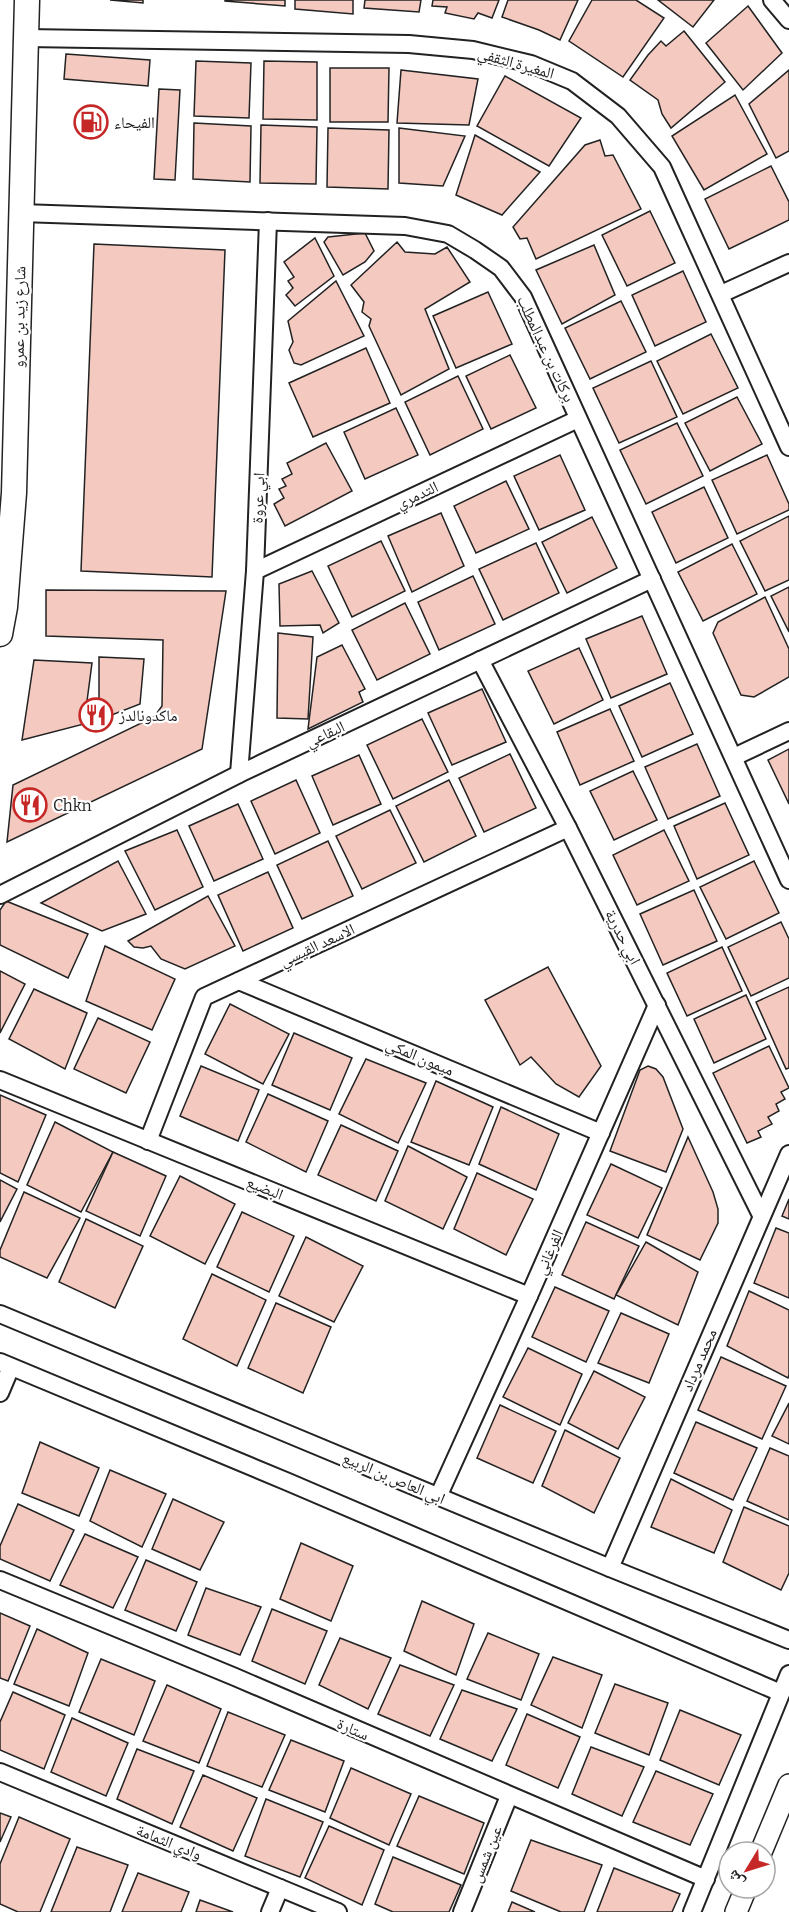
<svg xmlns="http://www.w3.org/2000/svg" width="789" height="1912" viewBox="0 0 789 1912" font-family="Bitter,'Noto Naskh Arabic',serif">
  <style>
    .building { fill: #f3c9c0; stroke: #222; stroke-width: 1.5 }
    .lines { fill: none; stroke-linecap: round; stroke-linejoin: round }
    .minor-casing { stroke: #222; stroke-width: 20 }
    .tertiary-casing { stroke: #222; stroke-width: 24 }
    .secondary-casing { stroke: #222; stroke-width: 27 }
    .minor { stroke: #fff; stroke-width: 16 }
    .tertiary { stroke: #fff; stroke-width: 21 }
    .secondary { stroke: #fff; stroke-width: 24 }
    .labels { text-anchor: middle; dominant-baseline: central; stroke-width: 4.5; stroke-linejoin: round; paint-order: stroke }
    .street-label { font-size: 16px; fill: #222; stroke: #fff }
    .poi-label { font-size: 16px; fill: #222; stroke: #fff; text-anchor: start }
  </style>
  <rect width="100%" height="100%" fill="#fff"/>
  <g class="building">
    <path d="M110 0H143V3Z"/>
    <path d="M225 0H285V6L225 1Z"/>
    <path d="M295 0H353V14L295 9Z"/>
    <path d="M365 0H421L419 12 364 8Z"/>
    <path d="M433 0H499L492 18 478 13 474 19 445 13 447 7 432 6Z"/>
    <path d="M508 0H578L560 40 539 30 502 17Z"/>
    <path d="M592 0H636L664 18 623 77 569 41Z"/>
    <path d="M658 0H714L693 27Z"/>
    <path d="M748 6 782 53 743 90 706 43Z"/>
    <path d="M684 31 725 82 671 128 662 114 658 100 630 80 648 55 661 41 666 46Z"/>
    <path d="M66 54 150 60 148 86 64 79Z"/>
    <path d="M196 61 251 63 249 118 194 116Z"/>
    <path d="M264 61 317 62V120L263 119Z"/>
    <path d="M330 68H389L388 122H330Z"/>
    <path d="M401 70 478 79 469 125 397 123Z"/>
    <path d="M789 70V151L776 158 749 104Z"/>
    <path d="M505 76 581 118 549 166 477 126Z"/>
    <path d="M159 89 180 90 175 180 154 179Z"/>
    <path d="M735 95 767 154 704 190 672 136Z"/>
    <path d="M194 123 251 126 250 182 193 179Z"/>
    <path d="M261 125 317 127 316 184 260 183Z"/>
    <path d="M328 128 389 130 388 189 327 187Z"/>
    <path d="M399 128 465 136 443 186 399 183Z"/>
    <path d="M475 135 540 172 502 215 456 195Z"/>
    <path d="M600 140 605 156 613 155 641 209 536 259 527 238 520 239 513 227 585 145Z"/>
    <path d="M771 166 789 202V220L729 249 705 199Z"/>
    <path d="M650 211 675 263 627 286 602 235Z"/>
    <path d="M365 233 374 251 365 262 343 275 324 242 328 237Z"/>
    <path d="M315 238 334 276 295 306 286 295 293 288 288 281 294 277 284 262Z"/>
    <path d="M397 242 405 252 435 254 447 247 470 282 425 309 449 369 401 395 369 326 371 319 362 312 364 302 351 285Z"/>
    <path d="M94 244 225 250 212 577 81 571Z"/>
    <path d="M594 245 615 295 562 324 536 270Z"/>
    <path d="M683 271 706 322 655 346 632 295Z"/>
    <path d="M336 281 364 336 301 365 294 363 289 350 293 342 288 321Z"/>
    <path d="M488 292 512 344 456 368 433 316Z"/>
    <path d="M621 301 646 352 590 379 565 328Z"/>
    <path d="M711 334 738 388 683 414 657 361Z"/>
    <path d="M366 348 390 403 313 437 289 383Z"/>
    <path d="M510 355 536 408 491 429 466 376Z"/>
    <path d="M651 361 677 417 619 443 593 388Z"/>
    <path d="M458 376 483 429 430 455 405 402Z"/>
    <path d="M737 397 762 444 710 471 685 423Z"/>
    <path d="M396 408 418 455 365 479 344 432Z"/>
    <path d="M677 423 703 476 646 504 620 450Z"/>
    <path d="M326 443 352 491 285 526 274 504 284 498 279 489 286 486 282 479 292 474 287 463Z"/>
    <path d="M560 455 585 510 539 530 514 476Z"/>
    <path d="M767 455 789 504V510L737 534 712 480Z"/>
    <path d="M506 481 529 529 476 553 454 506Z"/>
    <path d="M704 487 728 538 676 563 652 512Z"/>
    <path d="M441 513 464 566 412 592 388 536Z"/>
    <path d="M789 516V580L765 591 740 541Z"/>
    <path d="M592 517 617 568 567 593 542 542Z"/>
    <path d="M381 541 405 591 352 617 328 566Z"/>
    <path d="M536 543 559 593 503 620 479 569Z"/>
    <path d="M732 544 757 594 703 621 678 572Z"/>
    <path d="M312 571 339 623 323 633 320 625 280 626 279 584Z"/>
    <path d="M473 576 495 624 439 650 418 602Z"/>
    <path d="M789 587V632L771 596Z"/>
    <path d="M46 590 226 591 202 749 7 842 13 785 154 717 162 706 163 640 46 636Z"/>
    <path d="M765 597 789 649V677L754 697 741 695 713 633 718 622Z"/>
    <path d="M405 603 430 654 377 680 352 630Z"/>
    <path d="M642 616 667 674 611 698 586 639Z"/>
    <path d="M278 633 313 637 308 719 277 718Z"/>
    <path d="M342 645 365 689 359 692 363 702 308 729 317 657Z"/>
    <path d="M579 648 603 700 554 724 528 671Z"/>
    <path d="M99 657 144 659 140 704 99 720Z"/>
    <path d="M34 660 92 663 84 724 22 740Z"/>
    <path d="M670 683 693 734 642 757 619 706Z"/>
    <path d="M482 689 506 742 452 765 428 713Z"/>
    <path d="M610 709 634 761 580 785 557 732Z"/>
    <path d="M422 719 448 772 393 799 367 745Z"/>
    <path d="M697 744 720 796 668 819 645 767Z"/>
    <path d="M789 749V804L768 760Z"/>
    <path d="M510 754 536 808 484 832 459 778Z"/>
    <path d="M359 755 381 804 333 825 312 776Z"/>
    <path d="M633 771 657 820 614 840 590 791Z"/>
    <path d="M296 780 320 833 275 854 251 801Z"/>
    <path d="M449 780 476 836 424 862 396 806Z"/>
    <path d="M725 803 749 855 697 879 674 826Z"/>
    <path d="M238 804 263 859 214 881 189 826Z"/>
    <path d="M390 810 416 863 362 889 336 836Z"/>
    <path d="M177 830 203 887 155 910 125 851Z"/>
    <path d="M664 830 689 881 637 905 613 855Z"/>
    <path d="M328 841 353 896 302 919 277 865Z"/>
    <path d="M118 861 146 914 102 931 41 903Z"/>
    <path d="M754 861 779 913 726 939 700 887Z"/>
    <path d="M268 872 293 928 243 951 218 895Z"/>
    <path d="M694 890 717 941 663 965 640 914Z"/>
    <path d="M208 896 235 946 185 969 161 959 151 946 143 948 134 947 128 941Z"/>
    <path d="M6 901 88 934 68 978 0 945V910Z"/>
    <path d="M781 922 789 939V978L751 996 728 947Z"/>
    <path d="M105 946 175 979 152 1030 86 1001Z"/>
    <path d="M722 947 742 991 687 1016 667 973Z"/>
    <path d="M548 967 601 1066 579 1097 556 1084 531 1057 520 1065 485 1000Z"/>
    <path d="M0 971 25 984 0 1033Z"/>
    <path d="M789 987V1068L786 1069 756 1002Z"/>
    <path d="M34 989 87 1013 65 1069 9 1039Z"/>
    <path d="M746 995 766 1039 714 1063 694 1019Z"/>
    <path d="M230 1004 289 1034 263 1084 205 1054Z"/>
    <path d="M98 1018 150 1042 126 1093 74 1069Z"/>
    <path d="M294 1033 352 1058 330 1110 272 1085Z"/>
    <path d="M769 1046 789 1088 781 1092 785 1099 776 1104 779 1111 768 1117 772 1124 758 1131 761 1137 747 1143 713 1073Z"/>
    <path d="M366 1059 426 1083 398 1143 339 1114Z"/>
    <path d="M201 1066 259 1090 238 1141 180 1116Z"/>
    <path d="M648 1066 656 1069 663 1077 683 1129 666 1172 610 1151 640 1070Z"/>
    <path d="M436 1081 493 1107 469 1165 411 1142Z"/>
    <path d="M268 1094 328 1121 306 1172 246 1142Z"/>
    <path d="M0 1095 46 1115 18 1182 0 1173Z"/>
    <path d="M501 1107 559 1134 536 1190 479 1164Z"/>
    <path d="M55 1122 113 1152 81 1212 27 1185Z"/>
    <path d="M341 1125 398 1151 376 1201 318 1175Z"/>
    <path d="M688 1137 713 1192 718 1209V1223L700 1260 647 1235Z"/>
    <path d="M408 1146 467 1177 443 1229 385 1201Z"/>
    <path d="M113 1152 166 1176 140 1236 86 1211Z"/>
    <path d="M611 1164 662 1188 638 1238 587 1215Z"/>
    <path d="M477 1173 533 1199 506 1255 454 1229Z"/>
    <path d="M180 1176 235 1204 205 1264 150 1236Z"/>
    <path d="M0 1180 17 1189 0 1222Z"/>
    <path d="M24 1192 80 1218 47 1278 0 1257V1250Z"/>
    <path d="M789 1199V1219L782 1216Z"/>
    <path d="M242 1212 294 1236 269 1292 217 1267Z"/>
    <path d="M86 1219 143 1246 115 1308 59 1282Z"/>
    <path d="M586 1222 639 1246 614 1299 562 1275Z"/>
    <path d="M776 1228 789 1233V1298L754 1283Z"/>
    <path d="M306 1237 363 1266 334 1322 279 1296Z"/>
    <path d="M646 1242 698 1272 678 1325 616 1295Z"/>
    <path d="M212 1274 266 1300 237 1366 183 1339Z"/>
    <path d="M555 1287 609 1311 586 1362 532 1337Z"/>
    <path d="M749 1291 789 1310V1375L788 1378 727 1346Z"/>
    <path d="M276 1303 331 1327 303 1393 248 1368Z"/>
    <path d="M621 1313 669 1334 649 1383 598 1363Z"/>
    <path d="M528 1348 582 1374 560 1425 503 1397Z"/>
    <path d="M721 1357 786 1386 762 1439 698 1410Z"/>
    <path d="M594 1371 645 1397 618 1449 568 1423Z"/>
    <path d="M789 1403V1444L772 1436Z"/>
    <path d="M500 1405 556 1431 533 1483 477 1458Z"/>
    <path d="M696 1422 757 1448 733 1500 674 1473Z"/>
    <path d="M565 1430 620 1458 594 1513 542 1486Z"/>
    <path d="M40 1442 99 1468 79 1516 22 1493Z"/>
    <path d="M770 1448 789 1456V1520L747 1501Z"/>
    <path d="M110 1470 166 1494 142 1547 90 1521Z"/>
    <path d="M671 1479 732 1510 714 1553 651 1527Z"/>
    <path d="M173 1499 224 1522 200 1570 152 1549Z"/>
    <path d="M18 1504 74 1530 50 1581 0 1559V1546Z"/>
    <path d="M744 1507 789 1526V1573L781 1590 723 1562Z"/>
    <path d="M85 1534 138 1557 113 1608 60 1585Z"/>
    <path d="M301 1543 353 1566 331 1621 280 1599Z"/>
    <path d="M146 1560 197 1582 176 1631 125 1610Z"/>
    <path d="M206 1588 261 1607 240 1655 188 1635Z"/>
    <path d="M422 1601 474 1624 456 1675 404 1651Z"/>
    <path d="M272 1609 327 1631 305 1684 252 1661Z"/>
    <path d="M0 1613 30 1626 8 1681 0 1678Z"/>
    <path d="M37 1629 88 1653 69 1706 14 1684Z"/>
    <path d="M488 1633 539 1654 521 1700 467 1679Z"/>
    <path d="M340 1638 391 1658 368 1709 319 1685Z"/>
    <path d="M553 1657 602 1675 582 1728 531 1705Z"/>
    <path d="M101 1659 155 1681 134 1735 79 1712Z"/>
    <path d="M400 1665 454 1685 430 1736 378 1714Z"/>
    <path d="M615 1684 668 1703 649 1755 595 1733Z"/>
    <path d="M167 1685 221 1709 199 1763 143 1741Z"/>
    <path d="M462 1690 517 1709 492 1761 440 1739Z"/>
    <path d="M13 1692 65 1715 44 1769 0 1750V1722Z"/>
    <path d="M680 1710 741 1735 719 1785 660 1760Z"/>
    <path d="M228 1712 285 1735 262 1787 207 1766Z"/>
    <path d="M527 1714 580 1737 558 1788 506 1765Z"/>
    <path d="M72 1718 128 1743 106 1796 51 1772Z"/>
    <path d="M291 1740 344 1761 325 1812 269 1790Z"/>
    <path d="M591 1747 644 1767 622 1816 572 1794Z"/>
    <path d="M137 1749 194 1771 172 1824 117 1799Z"/>
    <path d="M351 1768 411 1794 389 1845 330 1818Z"/>
    <path d="M656 1771 713 1794 690 1845 633 1822Z"/>
    <path d="M203 1775 257 1798 233 1851 180 1827Z"/>
    <path d="M419 1796 484 1823 464 1874 397 1846Z"/>
    <path d="M266 1799 323 1822 300 1877 245 1856Z"/>
    <path d="M0 1813 11 1817 0 1842Z"/>
    <path d="M19 1817 70 1839 40 1912H18L0 1904V1864Z"/>
    <path d="M329 1826 384 1850 362 1905 305 1878Z"/>
    <path d="M531 1840 602 1865 584 1912H561L511 1891Z"/>
    <path d="M77 1847 128 1865 110 1912H51Z"/>
    <path d="M393 1857 461 1885 449 1912H393L375 1904Z"/>
    <path d="M614 1868 680 1894 672 1912H597Z"/>
    <path d="M138 1873 189 1892 181 1912H122Z"/>
    <path d="M200 1900 233 1912H196Z"/>
    <path d="M512 1902 535 1912H508Z"/>
  </g>
  <g class="lines">
    <defs>
      <g id="minor">
        <path d="M772 0 789 20"/>
        <path d="M26 38 409 44 473 50 531 64 572 81 618 116 662 167 789 447"/>
        <path d="M21 213 405 226 448 234 475 250 501 268 523 297 789 880"/>
        <path d="M721 294 789 263"/>
        <path d="M255 571 578 419"/>
        <path d="M480 660 568 828 761 1215"/>
        <path d="M734 757 789 731"/>
        <path d="M239 774 255 571 268 221"/>
        <path d="M0 895 239 774 652 579"/>
        <path d="M239 981 601 1133"/>
        <path d="M0 1080 529 1296"/>
        <path d="M148 1141 204 997 568 828"/>
        <path d="M0 1314 610 1568 789 1640"/>
        <path d="M0 1362 288 1482 781 1693"/>
        <path d="M0 1393 11 1367"/>
        <path d="M438 1497 529 1296 657 1005"/>
        <path d="M610 1568 789 1154"/>
        <path d="M0 1580 235 1677 706 1879"/>
        <path d="M0 1772 338 1912"/>
        <path d="M270 1912 280 1888"/>
        <path d="M462 1912 509 1796"/>
        <path d="M692 1912 789 1674"/>
      </g>
      <g id="tertiary">
        <path d="M761 1852 789 1785"/>
        <path d="M736 1912 746 1888"/>
      </g>
      <path id="secondary" d="M0 634 5 607 14 493 27 0"/>
    </defs>
    <use href="#minor" class="minor-casing"/>
    <use href="#tertiary" class="tertiary-casing"/>
    <use href="#secondary" class="secondary-casing"/>
    <use href="#minor" class="minor"/>
    <use href="#tertiary" class="tertiary"/>
    <use href="#secondary" class="secondary"/>
  </g>
  <defs>
    <symbol id="fuel-ring" viewBox="-11 -11 22 22"><circle r="9.5" fill="#fff" stroke="#c62828" stroke-width="1.5"/><path d="M-5.5-6h7V0h2V4h1.3V-2.5L3-4.5l.8-.8L6-3V5H2.5V1h-1V6h-7ZM-4.2-4.7v3.2H.2V-4.7Z" fill="#c62828"/></symbol>
    <symbol id="restaurant-ring" viewBox="-11 -11 22 22"><circle r="9.5" fill="#fff" stroke="#c62828" stroke-width="1.5"/><path d="M-5-6h1v4h1v-4h1v4h1v-4h1v5L-1.5 .5V6h-2V.5L-5-1ZM5-6V6H3V1.5H1.5Q1.5-4 5-6Z" fill="#c62828"/></symbol>
  </defs>
  <g fill-rule="evenodd">
    <use href="#fuel-ring" x="72" y="103" width="38" height="38"/>
    <use href="#restaurant-ring" x="77" y="696" width="38" height="38"/>
    <use href="#restaurant-ring" x="11" y="786" width="38" height="38"/>
  </g>
  <g class="labels">
    <g class="street-label">
      <text transform="translate(516 63) rotate(16)">المغيرة الثقفي</text>
      <text transform="translate(19 317) rotate(-89)">شارع زيد بن عمرو</text>
      <text transform="translate(546 349) rotate(65)">بركات بن عبدالمطلب</text>
      <text transform="translate(417 495) rotate(-25)">التدمري</text>
      <text transform="translate(258 498) rotate(-88)">ابي عروة</text>
      <text transform="translate(325 734) rotate(-25)">البقاعي</text>
      <text transform="translate(623 937) rotate(63)">ابي حدرية</text>
      <text transform="translate(317 945) rotate(-25)">الاسعد القيسي</text>
      <text transform="translate(420 1057) rotate(23)">ميمون المكي</text>
      <text transform="translate(265 1188) rotate(22)">البضيع</text>
      <text transform="translate(549 1252) rotate(-66)">الفرغاني</text>
      <text transform="translate(699 1360) rotate(-67)">محمد مرداد</text>
      <text transform="translate(394 1478) rotate(23)">ابي العاص بن الربيع</text>
      <text transform="translate(353 1729) rotate(23)">ستارة</text>
      <text transform="translate(169 1842) rotate(22)">وادي الثمامة</text>
      <text transform="translate(486 1854) rotate(-68)">عين شمس</text>
    </g>
    <g class="poi-label">
      <text x="114" y="122">الفيحاء</text>
      <text x="119" y="715">ماكدونالدز</text>
      <text x="53" y="805">Chkn</text>
    </g>
  </g>
  <g transform="translate(747 1870) rotate(232)"><circle r="28" fill="#ffffff" stroke="#a7a7a7" stroke-width="1.5"/>
  <path d="M0-4.5L10 22L0 15L-10 22Z" fill="#c62828"/>
  <text y="-9" font-size="16" font-weight="bold" text-anchor="middle" fill="#222222">ش</text>
  </g>
</svg>
